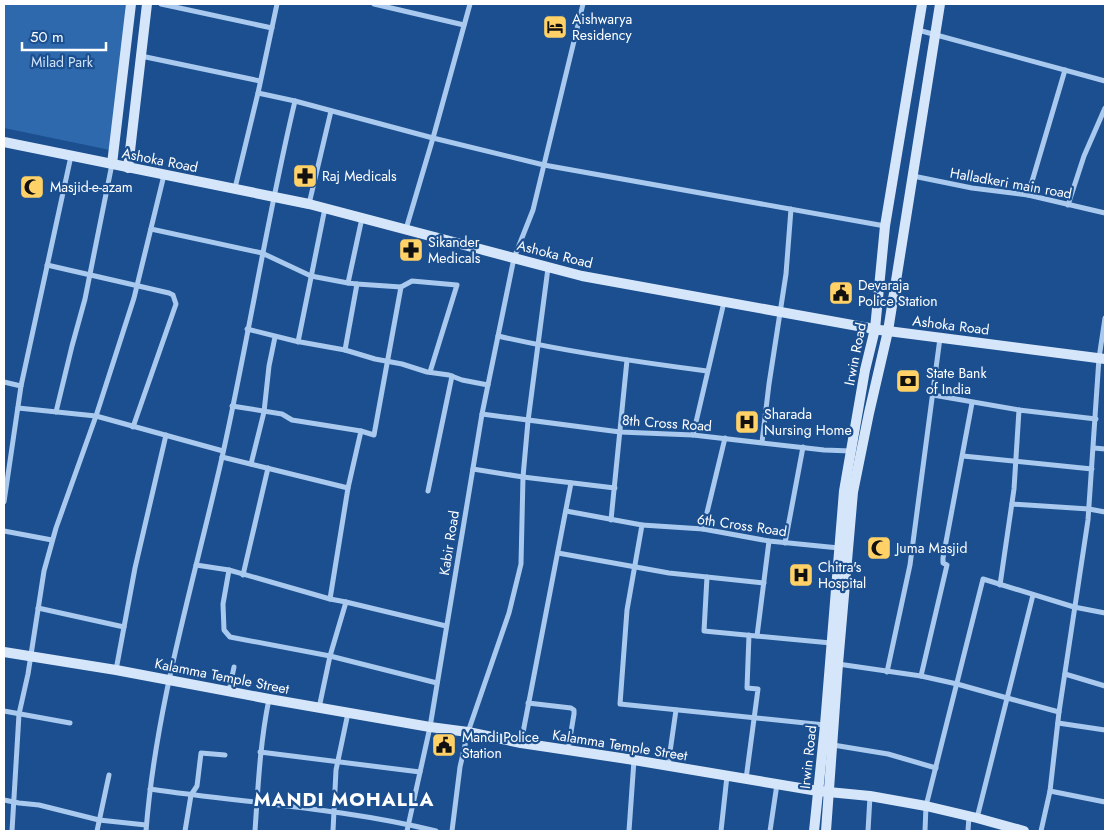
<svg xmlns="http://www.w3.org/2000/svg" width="1109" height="835" viewBox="0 0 1109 835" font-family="Jost,sans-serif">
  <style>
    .green { fill: #2e69ad }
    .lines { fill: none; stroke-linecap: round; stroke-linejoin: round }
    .street { stroke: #a9c9ee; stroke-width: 5 }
    .secondary { stroke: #d6e6fa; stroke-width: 10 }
    .labels { text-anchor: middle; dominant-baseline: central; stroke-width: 4.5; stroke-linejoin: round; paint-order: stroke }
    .poi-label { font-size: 14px; fill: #fff; stroke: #1b4f8f; text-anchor: start }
    .park-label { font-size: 14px; fill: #cfe3fa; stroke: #1b4f8f }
    .street-label { font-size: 14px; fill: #fff; stroke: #1b4f8f }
    .district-label { font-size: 19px; font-weight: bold; letter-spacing: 1px; fill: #fff; stroke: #1b4f8f }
  </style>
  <rect width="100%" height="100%" fill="#1b4f8f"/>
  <path class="green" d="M4 4H127L110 150 4 128Z"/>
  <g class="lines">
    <g class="street">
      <path d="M161 4 272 28"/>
      <path d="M374 4 464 25"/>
      <path d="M918 30 1105 81"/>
      <path d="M141 56 260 81"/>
      <path d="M258 93 295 101 433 138 544 165 885 226"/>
      <path d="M913 176 972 188 1028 195 1105 213"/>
      <path d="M235 188 258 93 277 4"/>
      <path d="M1028 195 1065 70"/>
      <path d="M309 204 331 111"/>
      <path d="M1068 205 1084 156 1105 108"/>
      <path d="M151 229 262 253 311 276 348 283"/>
      <path d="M406 229 433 138 470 4"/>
      <path d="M47 265 169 293 173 295 176 304 133 427"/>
      <path d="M357 284 401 287"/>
      <path d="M247 329 295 341 345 350 375 359 402 364 427 372 449 375 462 380 488 385"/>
      <path d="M498 336C567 352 637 362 707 371"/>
      <path d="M298 342 325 208"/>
      <path d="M345 350 357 284 348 283 362 218"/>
      <path d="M4 382 21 386"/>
      <path d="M933 395 1019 410"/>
      <path d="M232 406 282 414 292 420 361 431 348 488"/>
      <path d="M18 408 96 416 223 451"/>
      <path d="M56 412 72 346 85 299 112 164"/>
      <path d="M482 414 620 432 693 435 824 450 851 451"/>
      <path d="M361 431 374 435 401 287 412 281 457 285 430 372"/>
      <path d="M693 435 724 302"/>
      <path d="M762 442 769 384 786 274 791 209"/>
      <path d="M1094 448 1105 449"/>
      <path d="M963 456 1092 469"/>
      <path d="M222 457 348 488 330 599 346 602"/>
      <path d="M251 464 264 412 269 366 275 337"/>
      <path d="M473 469 523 477 615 488"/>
      <path d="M428 491 452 376"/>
      <path d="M4 502 21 386 71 156"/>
      <path d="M1012 504 1089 509 1105 512"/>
      <path d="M566 511 642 525 627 610 620 704 825 725"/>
      <path d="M611 520 627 360"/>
      <path d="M642 525 703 529 769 541 839 548"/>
      <path d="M703 529 725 438"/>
      <path d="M4 531 52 540"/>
      <path d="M785 543 803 447"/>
      <path d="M558 553 669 573 764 583"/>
      <path d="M196 565 229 570 330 599"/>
      <path d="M229 570 223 604 224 630 230 637 330 656 437 683"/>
      <path d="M243 575 268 468"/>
      <path d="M707 577 704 631 831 643"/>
      <path d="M1000 585 1014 489 1019 410 1096 419"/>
      <path d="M38 608 124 627"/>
      <path d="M757 636 769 541"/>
      <path d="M838 664 921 676 957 684 1007 698 1059 712"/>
      <path d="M116 670 135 568 166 435"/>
      <path d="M887 672 910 565 940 338"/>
      <path d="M1065 674 1105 686"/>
      <path d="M921 676 947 565 943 563V558L972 403"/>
      <path d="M229 691 234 667"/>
      <path d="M528 703 571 708 574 710V714L568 750"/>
      <path d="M319 708 330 656 346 602 446 626"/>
      <path d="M4 711 70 723"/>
      <path d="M1058 723 1105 730"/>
      <path d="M521 743 571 483"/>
      <path d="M833 745 888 754 936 768"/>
      <path d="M260 752 420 772"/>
      <path d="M668 766 676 710"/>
      <path d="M746 779 758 689 747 688 749 635"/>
      <path d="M150 789C245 803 342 808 436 831"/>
      <path d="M1050 791 1105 802"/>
      <path d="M4 800 19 803 39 805 99 820 146 825"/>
      <path d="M977 818 1033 595"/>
      <path d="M12 831 19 714 28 674 44 571 56 528 96 416 134 298 164 175"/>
      <path d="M97 831 109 775"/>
      <path d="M146 831C156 703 195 578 223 453 249 336 267 218 295 101"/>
      <path d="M185 831 191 795 197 786 201 753 225 755"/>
      <path d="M255 831C258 787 260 743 269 699"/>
      <path d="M333 831 336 770 348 713"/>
      <path d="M407 831 430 727 482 414 514 258 533 210 583 4"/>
      <path d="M452 831 460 767 468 732 509 613 521 564 523 477 528 421 548 268"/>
      <path d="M629 831 634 760"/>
      <path d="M721 831 727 776"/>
      <path d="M770 831 777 784"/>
      <path d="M868 831 870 796"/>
      <path d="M925 831 926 806 983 579 1074 607 1105 613"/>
      <path d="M968 831 969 816"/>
      <path d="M1041 831 1050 791 1059 712 1088 520 1099 358 1105 318"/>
    </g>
    <g class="secondary">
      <path d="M4 142 309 204 582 276 880 330 1105 359"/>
      <path d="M112 164 131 4"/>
      <path d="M128 168 147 4"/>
      <path d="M4 652 116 670 269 699 430 727 468 732 521 743 634 760 818 791 870 796 926 806 977 818 1024 831"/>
      <path d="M814 831 825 725 844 491 865 370 875 329 885 226 922 4"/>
      <path d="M826 831 838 664 853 492 869 413 888 331 940 4"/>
    </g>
  </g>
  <defs>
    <symbol id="hotel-square" viewBox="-11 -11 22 22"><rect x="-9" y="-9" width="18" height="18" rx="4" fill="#ffd166" stroke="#1b4f8f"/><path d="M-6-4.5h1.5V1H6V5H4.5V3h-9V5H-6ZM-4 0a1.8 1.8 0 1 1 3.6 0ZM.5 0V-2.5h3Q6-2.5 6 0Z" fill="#111"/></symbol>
    <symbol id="pharmacy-square" viewBox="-11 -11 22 22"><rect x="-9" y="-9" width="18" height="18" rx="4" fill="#ffd166" stroke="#1b4f8f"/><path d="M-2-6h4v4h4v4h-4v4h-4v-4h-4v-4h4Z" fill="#111"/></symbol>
    <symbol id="mosque-square" viewBox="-11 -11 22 22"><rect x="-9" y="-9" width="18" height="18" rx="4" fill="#ffd166" stroke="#1b4f8f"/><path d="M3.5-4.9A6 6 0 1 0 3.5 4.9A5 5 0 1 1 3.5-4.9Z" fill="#111"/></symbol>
    <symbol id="civic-square" viewBox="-11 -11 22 22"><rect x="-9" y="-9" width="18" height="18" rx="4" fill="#ffd166" stroke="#1b4f8f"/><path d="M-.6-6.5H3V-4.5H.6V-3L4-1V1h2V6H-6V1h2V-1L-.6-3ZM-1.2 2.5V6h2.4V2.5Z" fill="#111"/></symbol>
    <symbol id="bank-square" viewBox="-11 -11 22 22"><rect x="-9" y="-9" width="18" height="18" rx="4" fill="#ffd166" stroke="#1b4f8f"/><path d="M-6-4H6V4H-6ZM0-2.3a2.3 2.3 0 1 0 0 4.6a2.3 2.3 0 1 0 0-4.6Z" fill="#111"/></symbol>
    <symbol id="hospital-square" viewBox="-11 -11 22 22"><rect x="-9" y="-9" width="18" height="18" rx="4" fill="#ffd166" stroke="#1b4f8f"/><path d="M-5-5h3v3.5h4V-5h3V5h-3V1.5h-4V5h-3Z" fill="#111"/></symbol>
  </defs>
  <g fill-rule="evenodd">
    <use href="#hotel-square" x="541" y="13" width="28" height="28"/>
    <use href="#pharmacy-square" x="291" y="162" width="28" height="28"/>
    <use href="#mosque-square" x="18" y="173" width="28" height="28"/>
    <use href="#pharmacy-square" x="397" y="236" width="28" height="28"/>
    <use href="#civic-square" x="827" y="279" width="28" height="28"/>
    <use href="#bank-square" x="894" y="367" width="28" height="28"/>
    <use href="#hospital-square" x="733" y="408" width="28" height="28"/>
    <use href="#mosque-square" x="865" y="534" width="28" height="28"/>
    <use href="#hospital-square" x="787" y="561" width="28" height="28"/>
    <use href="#civic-square" x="430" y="731" width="28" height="28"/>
  </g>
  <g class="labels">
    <g class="poi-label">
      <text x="572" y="19">Aishwarya<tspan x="572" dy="16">Residency</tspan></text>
      <text x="322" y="176">Raj Medicals</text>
      <text x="50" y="187">Masjid-e-azam</text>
      <text x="428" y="242">Sikander<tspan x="428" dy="16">Medicals</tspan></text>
      <text x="858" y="285">Devaraja<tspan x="858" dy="16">Police Station</tspan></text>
      <text x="926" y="373">State Bank<tspan x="926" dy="16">of India</tspan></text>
      <text x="764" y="414">Sharada<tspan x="764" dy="16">Nursing Home</tspan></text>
      <text x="896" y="548">Juma Masjid</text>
      <text x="818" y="567">Chitra's<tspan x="818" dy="16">Hospital</tspan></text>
      <text x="462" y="737">Mandi Police<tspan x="462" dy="16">Station</tspan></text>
    </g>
    <g class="park-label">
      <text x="62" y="62">Milad Park</text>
    </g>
    <g class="street-label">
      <text transform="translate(160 160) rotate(11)">Ashoka Road</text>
      <text transform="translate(1011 183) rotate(10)">Halladkeri main road</text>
      <text transform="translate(555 254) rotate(14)">Ashoka Road</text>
      <text transform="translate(951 325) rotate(7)">Ashoka Road</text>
      <text transform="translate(855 354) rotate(-79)">Irwin Road</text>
      <text transform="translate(667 423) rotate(4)">8th Cross Road</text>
      <text transform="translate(742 525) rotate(8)">6th Cross Road</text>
      <text transform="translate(449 543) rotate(-81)">Kabir Road</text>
      <text transform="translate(222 676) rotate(11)">Kalamma Temple Street</text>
      <text transform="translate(620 745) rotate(9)">Kalamma Temple Street</text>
      <text transform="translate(808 757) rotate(-84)">Irwin Road</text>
    </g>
    <g class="district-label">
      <text x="344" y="799">MANDI MOHALLA</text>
    </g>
  </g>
  <rect width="1109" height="835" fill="none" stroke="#ffffff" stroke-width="10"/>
  <path d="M22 42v8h84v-8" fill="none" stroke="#ffffff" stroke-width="2.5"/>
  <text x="30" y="42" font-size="15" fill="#ffffff" stroke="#1b4f8f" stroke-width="4" paint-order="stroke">50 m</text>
</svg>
